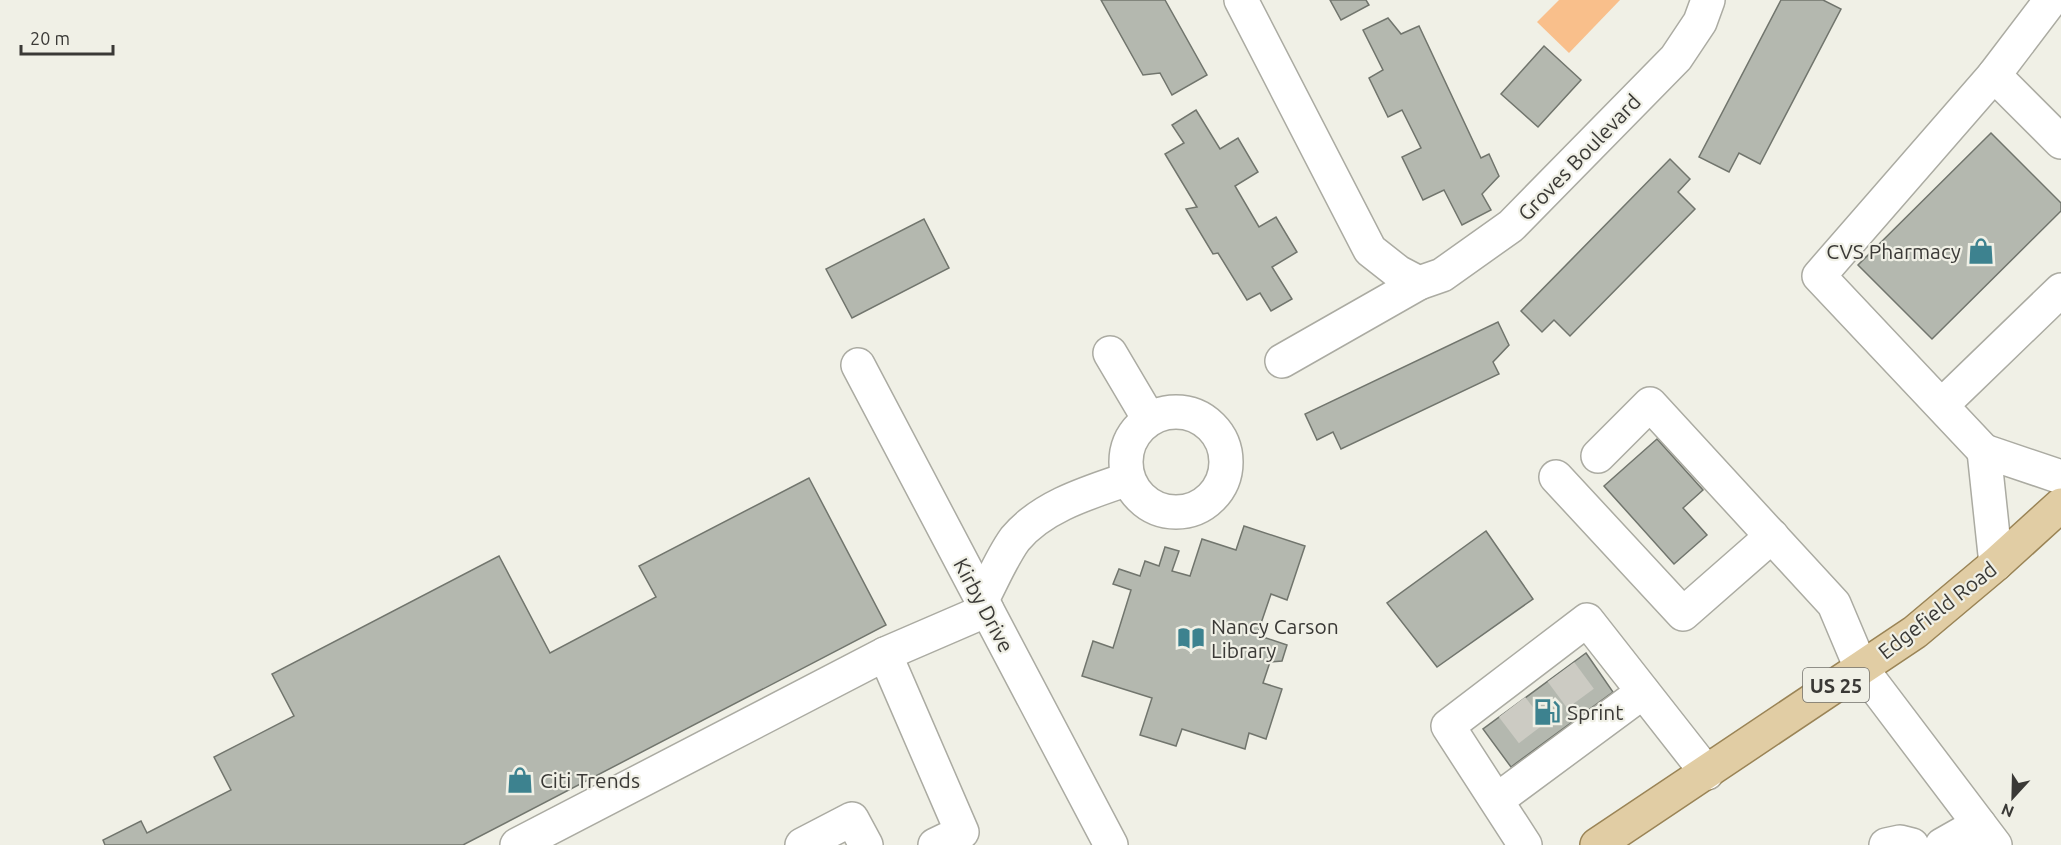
<svg xmlns="http://www.w3.org/2000/svg" width="2061" height="845" viewBox="0 0 2061 845" font-family="Ubuntu,sans-serif">
  <style>
    .green { fill: #f9bf8b }
    .building { fill: #b4b8af; stroke: #71756d; stroke-width: 1.5 }
    .lines { fill: none; stroke-linecap: round; stroke-linejoin: round }
    .minor-tunnel { stroke: #cccbc3; stroke-width: 33; stroke-dasharray: 33 16; stroke-linecap: butt }
    .minor-casing { stroke: #ababa2; stroke-width: 36 }
    .major-casing { stroke: #9a8456; stroke-width: 36 }
    .minor { stroke: #fff; stroke-width: 33 }
    .major { stroke: #e1cda4; stroke-width: 33 }
    .labels { text-anchor: middle; dominant-baseline: central; stroke-width: 4.5; stroke-linejoin: round; paint-order: stroke }
    .shield { fill: #f0f0e6; stroke: #71706b; stroke-width: 1.5 }
    .shield-label { font-size: 20px; font-weight: bold; fill: #3a3936 }
    .street-label { font-size: 21px; fill: #3a3936; stroke: #f0f0e6 }
    .poi-label { font-size: 21px; fill: #3a3936; stroke: #f0f0e6; text-anchor: start }
  </style>
  <rect width="100%" height="100%" fill="#f0f0e6"/>
  <path class="green" d="M1559 0H1620L1569 53 1537 22Z"/>
  <g class="building">
    <path d="M1101 0H1165L1207 75 1172 95 1160 73 1143 75Z"/>
    <path d="M1330 0H1366L1369 5 1341 20Z"/>
    <path d="M1781 0H1823L1841 9 1760 164 1739 153 1729 172 1699 157Z"/>
    <path d="M1388 18 1401 34 1419 26 1481 158 1489 154 1499 176 1482 194 1491 210 1462 225 1444 190 1423 200 1402 157 1421 148 1402 110 1388 117 1369 78 1383 70 1363 30Z"/>
    <path d="M1544 46 1581 80 1538 127 1501 94Z"/>
    <path d="M1196 110 1220 149 1238 138 1258 172 1235 186 1259 227 1276 217 1297 252 1272 267 1292 299 1271 311 1260 293 1247 300 1218 253 1213 254 1186 209 1197 207 1165 154 1184 143 1172 125Z"/>
    <path d="M1991 133 2061 203V211L1932 339 1858 265Z"/>
    <path d="M1670 159 1690 179 1678 192 1695 209 1570 336 1554 320 1542 332 1521 311Z"/>
    <path d="M924 219 949 268 852 318 826 269Z"/>
    <path d="M1498 322 1509 345 1493 362 1499 374 1341 449 1333 432 1317 440 1305 414Z"/>
    <path d="M1657 439 1703 490 1683 508 1707 535 1674 564 1604 486Z"/>
    <path d="M809 478 886 625 463 845H105L103 840 141 821 147 833 231 790 214 757 294 716 272 674 499 556 550 653 656 597 639 566Z"/>
    <path d="M1244 526 1305 546 1287 600 1271 594 1257 635 1287 645 1282 661 1270 662 1263 683 1282 689 1266 739 1249 733 1245 749 1182 729 1176 746 1140 735 1152 698 1082 676 1093 641 1113 648 1131 590 1113 584 1119 569 1140 576 1145 561 1159 566 1165 547 1179 551 1172 571 1190 576 1202 539 1236 550Z"/>
    <path d="M1486 531 1533 599 1437 667 1387 603Z"/>
    <path d="M1586 653 1613 692 1511 767 1483 729Z"/>
  </g>
  <g class="lines">
    <g class="minor-tunnel">
      <path d="M1561 672 1589 710"/>
      <path d="M1512 707 1541 745"/>
    </g>
    <defs>
      <g id="minor">
        <path d="M1241 0 1370 250 1398 272 1419 283 1442 275 1511 226 1676 58 1700 22 1708 0"/>
        <path d="M1994 75 2061 142"/>
        <path d="M1110 353 1149 419"/>
        <path d="M1282 361 1419 283"/>
        <path d="M858 365 1111 845"/>
        <path d="M1942 405 2061 290"/>
        <circle cx="1176" cy="462" r="50"/>
        <path d="M1984 451 1819 276 1994 75 2051 0"/>
        <path d="M1598 456 1650 404 1834 604 1861 668 1995 845"/>
        <path d="M1556 477 1683 614 1772 536"/>
        <path d="M1996 564 1984 451 2061 477"/>
        <path d="M982 600C992 581 1002 557 1015 539 1042 506 1090 492 1128 479"/>
        <path d="M885 654 987 610"/>
        <path d="M1497 800 1643 692"/>
        <path d="M517 845 885 654 962 832 935 845"/>
        <path d="M802 845 852 819 866 845"/>
        <path d="M1525 845 1448 726 1587 620 1707 773"/>
        <path d="M1886 845 1900 842 1912 845"/>
        <path d="M1942 845 1979 824"/>
      </g>
      <path id="major" d="M1597 845 1915 632 1996 564 2061 505"/>
    </defs>
    <use href="#minor" class="minor-casing"/>
    <use href="#major" class="major-casing"/>
    <use href="#minor" class="minor"/>
    <use href="#major" class="major"/>
  </g>
  <defs>
    <symbol id="shop-bare" viewBox="-9 -9 18 18"><path d="M-5-2.5h2.3a2.7 3.5 0 0 1 5.4 0H5L5.5 6h-11ZM-1.5-2.5h3a1.5 2.3 0 0 0-3 0Z" fill="#3d828f" stroke="#f0f0e6" stroke-width="2.5" paint-order="stroke"/></symbol>
    <symbol id="library-bare" viewBox="-9 -9 18 18"><path d="M-6-4Q-3-5.5-.7-3.5V5Q-3 3-6 4ZM6-4Q3-5.5 .7-3.5V5Q3 3 6 4Z" fill="#3d828f" stroke="#f0f0e6" stroke-width="2.5" paint-order="stroke"/></symbol>
    <symbol id="fuel-bare" viewBox="-9 -9 18 18"><path d="M-5.5-6h7V0h2V4h1.3V-2.5L3-4.5l.8-.8L6-3V5H2.5V1h-1V6h-7ZM-4.2-4.7v3.2H.2V-4.7Z" fill="#3d828f" stroke="#f0f0e6" stroke-width="2.5" paint-order="stroke"/></symbol>
  </defs>
  <g fill-rule="evenodd">
    <use href="#shop-bare" x="1962" y="232" width="38" height="38"/>
    <use href="#library-bare" x="1172" y="619" width="38" height="38"/>
    <use href="#fuel-bare" x="1528" y="693" width="38" height="38"/>
    <use href="#shop-bare" x="501" y="761" width="38" height="38"/>
  </g>
  <g class="labels">
    <rect class="shield" x="1803" y="668" width="66" height="34" rx="4.5"/>
    <g class="shield-label">
      <text x="1836" y="685">US 25</text>
    </g>
    <g class="street-label">
      <text transform="translate(1579 157) rotate(-46)">Groves Boulevard</text>
      <text transform="translate(984 605) rotate(62)">Kirby Drive</text>
      <text transform="translate(1937 610) rotate(-38)">Edgefield Road</text>
    </g>
    <g class="poi-label">
      <text x="1961" y="251" text-anchor="end">CVS Pharmacy</text>
      <text x="1211" y="626">Nancy Carson<tspan x="1211" dy="24">Library</tspan></text>
      <text x="1567" y="712">Sprint</text>
      <text x="540" y="780">Citi Trends</text>
    </g>
  </g>
  <g transform="translate(2013 797) rotate(202)" stroke="#f0f0e6" stroke-width="4.5" paint-order="stroke">
  <path d="M0-4.5L10 22L0 15L-10 22Z" fill="#3a3936"/>
  <text y="-9" font-size="16" font-weight="bold" text-anchor="middle" fill="#3a3936">N</text>
  </g>
  <path d="M21 45v9h92v-9" fill="none" stroke="#3a3936" stroke-width="3"/>
  <text x="30" y="45" font-size="18" fill="#3a3936" stroke="#f0f0e6" stroke-width="4.5" paint-order="stroke">20 m</text>
</svg>
